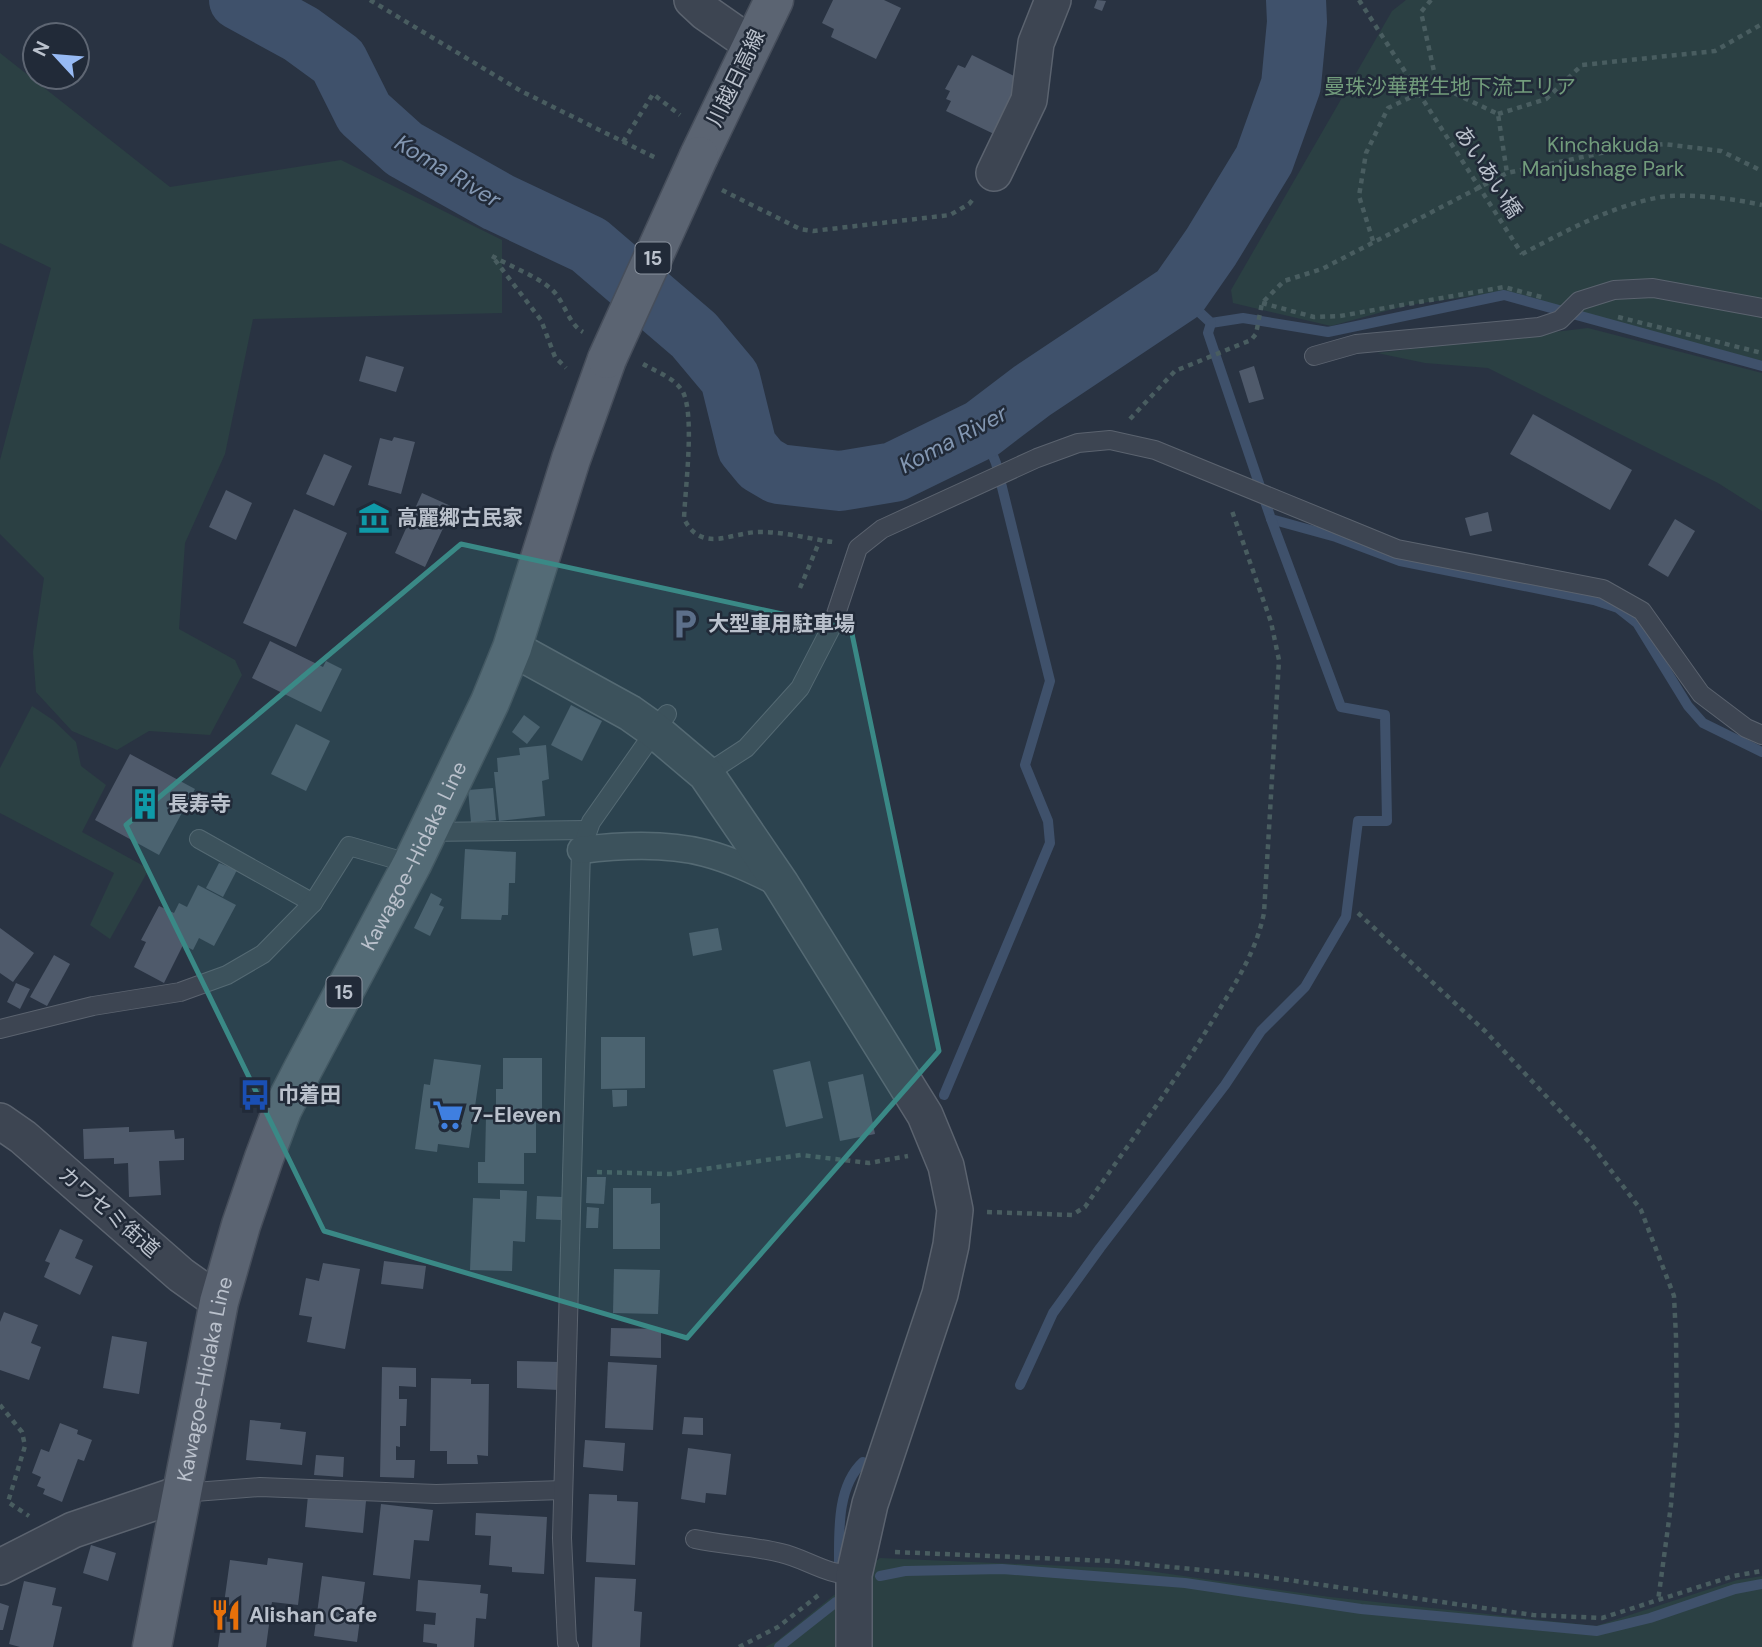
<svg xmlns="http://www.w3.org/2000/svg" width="1762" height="1647" viewBox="0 0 1762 1647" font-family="'DM Sans','Noto Sans JP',sans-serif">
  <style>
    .green { fill: #2b4043 }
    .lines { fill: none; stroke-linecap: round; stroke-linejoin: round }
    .stream { stroke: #3f516b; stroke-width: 10 }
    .river { stroke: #3f516b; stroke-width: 60 }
    .building { fill: #4f5a6b }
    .service-casing { stroke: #5b636f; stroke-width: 20 }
    .pedestrian-casing { stroke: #5b636f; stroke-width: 29 }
    .minor-casing { stroke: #5b636f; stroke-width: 38 }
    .primary-casing { stroke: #464e5b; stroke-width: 41 }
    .path { stroke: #495d60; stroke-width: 4.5; stroke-dasharray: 5 5; stroke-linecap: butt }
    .service { stroke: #3d4552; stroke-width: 18 }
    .pedestrian { stroke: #3d4552; stroke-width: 26 }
    .minor { stroke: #3d4552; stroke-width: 35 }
    .primary { stroke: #5b6472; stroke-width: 38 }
    .primary-bridge-casing { stroke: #464e5b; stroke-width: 41; stroke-linecap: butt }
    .path-bridge { stroke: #495d60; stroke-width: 4.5; stroke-dasharray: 5 5; stroke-linecap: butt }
    .primary-bridge { stroke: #5b6472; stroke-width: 38 }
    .marked { fill: #3a8986; fill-opacity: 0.2; stroke: #3a8986; stroke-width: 5; stroke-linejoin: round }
    .labels { text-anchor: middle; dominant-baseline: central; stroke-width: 5; stroke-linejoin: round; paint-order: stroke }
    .shield { fill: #212a38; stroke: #8c94a0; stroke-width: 2 }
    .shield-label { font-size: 19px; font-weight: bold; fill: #bac1cc }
    .street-label { font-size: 21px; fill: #bac1cc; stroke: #212a38 }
    .park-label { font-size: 21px; fill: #729c7c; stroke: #212a38 }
    .poi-label { font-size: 21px; font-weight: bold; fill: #bac1cc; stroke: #212a38; text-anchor: start }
    .water-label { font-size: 23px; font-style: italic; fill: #8397b2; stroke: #212a38 }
  </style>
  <rect width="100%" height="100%" fill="#293342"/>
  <g class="green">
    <path d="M1406 0H1762V361L1502 292 1408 305 1331 326 1233 303 1231 290 1392 11Z"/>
    <path d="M0 53 170 187 341 160 502 240V313L253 319 225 454 185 543 179 629 235 660 242 675 210 735 149 731 117 750 72 731 36 692 33 652 44 578 0 534V460L51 268 0 243Z"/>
    <path d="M1588 328 1762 373V511L1718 483 1488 368 1425 363 1377 353Z"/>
    <path d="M32 706 53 720 76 742 81 766 106 785 82 832 149 869 110 939 90 925 114 873 0 813V768Z"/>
    <path d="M880 1558 1135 1569 1330 1597 1596 1626 1737 1580 1762 1576V1647H765L777 1641Z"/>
  </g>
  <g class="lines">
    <g class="stream">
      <path d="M1179 293 1211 323 1243 318 1328 332 1504 295 1762 366"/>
      <path d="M1211 323 1208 333 1271 519 1336 537 1400 561 1594 600 1618 608 1637 623 1688 706 1703 723 1762 752"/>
      <path d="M944 1095 1050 843 1048 821 1025 765 1050 681 996 463 982 429"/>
      <path d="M1020 1385 1053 1313 1100 1248 1225 1085 1261 1031 1305 987 1346 917 1358 821H1387L1385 715 1341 707 1271 519"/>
      <path d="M839 1563C839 1531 837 1486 863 1462"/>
      <path d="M880 1576 905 1571 1002 1569 1185 1583 1361 1609 1597 1631 1650 1618 1735 1589 1762 1584"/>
      <path d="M779 1647 836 1602"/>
    </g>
    <path class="river" d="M239 0 301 34 338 61 364 113 404 149 498 202 589 245 694 335 730 378 747 447 761 464 778 474 840 481 894 472 982 429 1032 391 1179 293 1211 247 1264 160 1291 85 1297 22 1296 0"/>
  </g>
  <g class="building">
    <path d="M833 0H884L901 8 876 59 831 37 834 29 822 23Z"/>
    <path d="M1097 0 1106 1 1102 11 1094 8Z"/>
    <path d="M972 55 1020 79 994 134 946 111 951 101 946 99 950 91 945 89 958 65 965 68Z"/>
    <path d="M366 356 404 367 396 392 359 381Z"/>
    <path d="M1254 366 1264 399 1249 403 1239 371Z"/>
    <path d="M1533 414 1632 470 1610 510 1510 454Z"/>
    <path d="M394 437 415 442 401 494 368 485 380 438 392 441Z"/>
    <path d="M324 454 352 466 334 506 306 494Z"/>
    <path d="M226 490 252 503 236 540 209 527Z"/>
    <path d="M422 493 453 507 425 567 395 553Z"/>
    <path d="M294 509 347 533 296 647 243 623Z"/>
    <path d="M1488 512 1492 531 1470 536 1465 518Z"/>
    <path d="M1675 519 1695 531 1668 577 1648 565Z"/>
    <path d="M270 641 323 667 326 661 342 669 321 712 252 678Z"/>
    <path d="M571 705 602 721 582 761 551 745Z"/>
    <path d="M524 715 540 727 527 744 512 732Z"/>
    <path d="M296 724 330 741 306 791 271 774Z"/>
    <path d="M546 745 549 779 542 781 545 816 499 821 494 772H498L497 758 520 755 519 748Z"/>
    <path d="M130 754 195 789 159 855 95 820Z"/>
    <path d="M493 788 496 820 471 822 468 790Z"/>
    <path d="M465 849 516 852 515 883H509L508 915H502L501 920 461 919Z"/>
    <path d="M219 863 237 870 223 897 206 888Z"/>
    <path d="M198 885 236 905 214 946 199 938 193 950 183 945 164 983 134 967 146 942 141 940 159 906 174 913 179 903 187 907Z"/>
    <path d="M431 893 442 899 439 905 444 907 430 936 414 928Z"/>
    <path d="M0 928 34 953 13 982 0 973Z"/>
    <path d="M718 928 722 950 693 956 689 933Z"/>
    <path d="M54 955 70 964 47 1006 30 997Z"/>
    <path d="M16 983 30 989 20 1009 7 1002Z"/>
    <path d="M601 1037H645V1088L601 1089Z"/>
    <path d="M503 1058H542V1111H496V1089H503Z"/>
    <path d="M434 1059 481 1065 469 1148 438 1144 437 1152 415 1149 424 1084 430 1085Z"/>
    <path d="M810 1061 823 1118 786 1127 773 1070Z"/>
    <path d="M863 1074 875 1134 840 1141 828 1082Z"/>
    <path d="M612 1090H627V1106L613 1107Z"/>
    <path d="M486 1117 536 1118V1153H524V1184L478 1183V1162H485Z"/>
    <path d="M129 1127V1132L174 1130 175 1139 184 1138V1160L159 1161 161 1195 129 1197 128 1163 114 1164V1158L84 1159 83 1129Z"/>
    <path d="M587 1177H606L604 1204 586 1203Z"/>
    <path d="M613 1188H651V1204L660 1203V1249H613Z"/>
    <path d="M500 1190 527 1191 525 1242 513 1241 512 1271 470 1270 473 1198 500 1199Z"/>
    <path d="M537 1196 562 1197 561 1220 536 1219Z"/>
    <path d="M587 1207 599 1208 598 1228H586Z"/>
    <path d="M60 1229 83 1240 75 1258 93 1266 80 1295 44 1277 50 1263 45 1261Z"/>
    <path d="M384 1261 426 1266 423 1289 381 1284Z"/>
    <path d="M323 1263 360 1269 345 1349 307 1342 312 1317 299 1315 306 1278 319 1281Z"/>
    <path d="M614 1269 660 1270 658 1314 613 1313Z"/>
    <path d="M4 1312 38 1325 31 1343 41 1347 29 1380 0 1370V1322Z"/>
    <path d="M611 1328 661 1329V1358L610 1356Z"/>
    <path d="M112 1336 147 1342 139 1394 103 1388Z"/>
    <path d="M517 1361 560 1362 559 1390 517 1388Z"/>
    <path d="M608 1362 657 1365 653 1430 605 1428Z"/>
    <path d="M382 1367 416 1368V1387L399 1386V1399H407L406 1426H400V1447L396 1446V1460H415L414 1478 380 1477Z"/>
    <path d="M431 1378 471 1379V1384H489L488 1456 477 1455 478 1464H447V1451H430Z"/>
    <path d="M684 1417 703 1418V1435L682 1434Z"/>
    <path d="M250 1420 281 1423 280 1429 306 1432 302 1465 246 1460Z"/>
    <path d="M60 1423 78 1430 77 1434 92 1440 84 1461 78 1459 62 1502 43 1494 45 1489 37 1486 41 1477 32 1473 41 1449 49 1452Z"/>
    <path d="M585 1440 625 1443 623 1471 583 1467Z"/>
    <path d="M688 1448 731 1454 726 1495 706 1493 705 1503 681 1499Z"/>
    <path d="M316 1455 344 1457 343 1477 314 1475Z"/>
    <path d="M589 1494 617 1495V1501L638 1502 635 1565 586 1562Z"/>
    <path d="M308 1495 366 1501 363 1533 305 1527Z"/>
    <path d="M381 1504 433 1510 429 1541 414 1540 410 1579 373 1575Z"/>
    <path d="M476 1513 547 1517 544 1574 512 1572V1567L489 1565 491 1536 475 1535Z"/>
    <path d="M91 1545 116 1553 108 1581 83 1573Z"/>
    <path d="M268 1558 303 1563 298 1605 272 1602 266 1647H218L230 1560 267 1565Z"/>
    <path d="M322 1576 365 1582 357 1642 314 1636Z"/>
    <path d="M595 1577 636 1579 634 1611 642 1612 640 1647H592Z"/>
    <path d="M418 1580 481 1585 480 1593 488 1594 486 1619 476 1618 474 1647H437V1644L423 1642 424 1624 435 1625 436 1613 416 1611Z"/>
    <path d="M24 1581 56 1588 52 1605 62 1607 53 1647H20L9 1644Z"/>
    <path d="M0 1603 9 1606 3 1630H0Z"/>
  </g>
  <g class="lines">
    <defs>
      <g id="service">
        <path d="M1314 356 1356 344 1539 327 1560 320 1579 301 1614 290 1653 288 1762 308"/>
        <path d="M706 774 746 748 800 688 832 626 858 548 882 529 1037 458 1078 443 1110 440 1155 450 1397 549 1603 589 1642 611 1701 694 1746 728 1762 735"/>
        <path d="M427 832 586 830"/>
        <path d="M199 839 313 903"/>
        <path d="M0 1029 93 1006 180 992 227 975 263 954 313 903 349 846 412 864"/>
        <path d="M182 1493 260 1487 436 1494 563 1490"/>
        <path d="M695 1539C723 1545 753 1546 781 1553 807 1559 826 1575 854 1575"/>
        <path d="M569 1647 567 1643 562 1538 581 850 591 822 667 714"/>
      </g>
      <path id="pedestrian" d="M581 850C621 845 667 843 705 853 732 860 756 872 781 884"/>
      <g id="minor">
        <path d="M692 0 706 13 752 45"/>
        <path d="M994 173 1029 100 1036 43 1053 0"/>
        <path d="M512 648 630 713 654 730 706 774 781 884 925 1115 946 1166 955 1210 951 1245 940 1294 870 1504 854 1575V1647"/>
        <path d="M0 1121 23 1137 181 1275 219 1302"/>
        <path d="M0 1567 73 1530 182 1493"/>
      </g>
      <g id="primary">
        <path d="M699 156 774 0"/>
        <path id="s1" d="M152 1647 219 1302 241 1225 264 1158 282 1110 303 1069 412 864 490 702 512 648 571 459 607 359"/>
      </g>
    </defs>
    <use href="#service" class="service-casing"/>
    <use href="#pedestrian" class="pedestrian-casing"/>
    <use href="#minor" class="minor-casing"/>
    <use href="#primary" class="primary-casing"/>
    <g class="path">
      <path d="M370 0 521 91 658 159"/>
      <path d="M1431 0 1421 12 1437 85 1498 114 1507 173"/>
      <path d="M1498 114 1546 99 1582 65 1715 51 1762 24"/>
      <path d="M623 142 653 94 680 115"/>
      <path d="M722 190 800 229 813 231 950 215 969 204 974 198"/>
      <path d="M1373 241 1359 196 1366 153 1388 108 1437 85"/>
      <path d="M1522 254C1566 231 1611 206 1661 197 1686 193 1737 199 1762 205"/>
      <path d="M492 256C510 266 536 276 550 288 565 300 567 323 583 332"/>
      <path d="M495 260 541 320 555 357 566 368"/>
      <path d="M1262 303 1314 317 1340 316 1504 287 1545 298"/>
      <path d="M1618 317 1762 353"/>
      <path d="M643 364C657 372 675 378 683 392 695 417 685 489 684 519 703 555 732 531 762 532 786 532 810 539 833 542"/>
      <path d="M1130 419 1175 371 1251 340 1256 334 1262 303 1284 281 1322 269 1507 173 1625 148 1664 144 1721 151 1762 171"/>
      <path d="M800 588 820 540"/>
      <path d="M1358 913 1486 1032 1591 1144 1641 1210 1674 1296 1676 1337 1677 1429 1671 1505 1658 1601"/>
      <path d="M597 1172 670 1174 801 1155 869 1163 908 1156"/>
      <path d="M987 1212 1072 1215 1085 1207C1129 1143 1176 1081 1216 1015 1236 982 1256 952 1264 913L1279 660 1271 622 1231 508"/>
      <path d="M0 1405 22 1432 25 1446 8 1502 29 1516"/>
      <path d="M895 1552 1109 1561 1253 1575 1533 1615 1602 1618 1733 1576 1762 1571"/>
      <path d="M739 1647 778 1627 820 1594"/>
    </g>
    <use href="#service" class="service"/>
    <use href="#pedestrian" class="pedestrian"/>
    <use href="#minor" class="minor"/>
    <use href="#primary" class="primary"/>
    <defs>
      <path id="primary-bridge" d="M607 359 699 156"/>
    </defs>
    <use href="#primary-bridge" class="primary-bridge-casing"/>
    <path class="path-bridge" d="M1359 0 1522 254"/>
    <use href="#primary-bridge" class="primary-bridge"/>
  </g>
  <path class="marked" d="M461 544 851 629 939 1051 687 1338 324 1231 126 825Z"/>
  <defs>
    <symbol id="museum-bare" viewBox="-9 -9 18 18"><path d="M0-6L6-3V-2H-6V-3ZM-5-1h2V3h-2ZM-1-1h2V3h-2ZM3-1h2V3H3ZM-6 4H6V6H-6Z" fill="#0f9aa8" stroke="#212a38" stroke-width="2.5" paint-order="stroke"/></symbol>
    <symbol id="parking-bare" viewBox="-9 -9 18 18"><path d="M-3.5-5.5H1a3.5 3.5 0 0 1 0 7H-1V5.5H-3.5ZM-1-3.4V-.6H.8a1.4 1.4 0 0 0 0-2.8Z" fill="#5c6f8a" stroke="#212a38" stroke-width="2.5" paint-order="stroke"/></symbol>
    <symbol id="building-bare" viewBox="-9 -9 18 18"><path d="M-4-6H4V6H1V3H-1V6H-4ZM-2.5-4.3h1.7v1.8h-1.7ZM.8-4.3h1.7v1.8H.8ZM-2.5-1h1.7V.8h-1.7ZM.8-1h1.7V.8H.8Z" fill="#0f9aa8" stroke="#212a38" stroke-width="2.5" paint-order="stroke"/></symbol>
    <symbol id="bus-bare" viewBox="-9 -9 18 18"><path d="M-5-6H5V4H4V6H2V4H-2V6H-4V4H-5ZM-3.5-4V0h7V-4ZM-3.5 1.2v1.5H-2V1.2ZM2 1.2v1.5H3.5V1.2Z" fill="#1a4fb4" stroke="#212a38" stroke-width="2.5" paint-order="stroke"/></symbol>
    <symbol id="supermarket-bare" viewBox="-9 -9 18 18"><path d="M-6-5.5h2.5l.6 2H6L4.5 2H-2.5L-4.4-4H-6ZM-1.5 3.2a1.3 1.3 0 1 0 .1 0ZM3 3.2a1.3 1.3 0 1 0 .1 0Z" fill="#3f7fe0" stroke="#212a38" stroke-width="2.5" paint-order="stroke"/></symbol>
    <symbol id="restaurant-bare" viewBox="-9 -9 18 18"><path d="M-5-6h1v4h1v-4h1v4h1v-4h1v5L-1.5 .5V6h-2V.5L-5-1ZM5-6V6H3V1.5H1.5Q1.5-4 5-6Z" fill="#e8710a" stroke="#212a38" stroke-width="2.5" paint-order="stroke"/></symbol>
  </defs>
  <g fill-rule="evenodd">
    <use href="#museum-bare" x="352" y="496" width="44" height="44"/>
    <use href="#parking-bare" x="663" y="602" width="44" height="44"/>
    <use href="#building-bare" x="123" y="782" width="44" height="44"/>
    <use href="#bus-bare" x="233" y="1073" width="44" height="44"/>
    <use href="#supermarket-bare" x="426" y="1093" width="44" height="44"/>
    <use href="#restaurant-bare" x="204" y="1593" width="44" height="44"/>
  </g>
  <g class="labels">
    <g class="shield">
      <rect x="635.5" y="242.5" width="35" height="31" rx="5"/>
      <rect x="326.5" y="976.5" width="35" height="31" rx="5"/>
    </g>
    <g class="shield-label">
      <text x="653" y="258">15</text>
      <text x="344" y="992">15</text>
    </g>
    <g class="street-label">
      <text transform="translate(736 78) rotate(-64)">川越日高線</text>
      <text transform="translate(1488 172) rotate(57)">あいあい橋</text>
      <text stroke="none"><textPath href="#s1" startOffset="840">Kawagoe-Hidaka Line</textPath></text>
      <text transform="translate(109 1212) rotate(41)">カワセミ街道</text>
      <text stroke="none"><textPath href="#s1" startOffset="273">Kawagoe-Hidaka Line</textPath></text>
    </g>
    <g class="park-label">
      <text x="1450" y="87">曼珠沙華群生地下流エリア</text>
      <text x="1603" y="145">Kinchakuda<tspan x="1603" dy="24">Manjushage Park</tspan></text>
    </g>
    <g class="poi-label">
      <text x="397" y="518">高麗郷古民家</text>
      <text x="708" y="624">大型車用駐車場</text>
      <text x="168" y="804">長寿寺</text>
      <text x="278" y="1095">巾着田</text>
      <text x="471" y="1115">7-Eleven</text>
      <text x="249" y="1615">Alishan Cafe</text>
    </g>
    <g class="water-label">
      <text transform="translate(448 171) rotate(31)">Koma River</text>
      <text transform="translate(953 439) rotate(-28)">Koma River</text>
    </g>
  </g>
  <g transform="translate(56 56) rotate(296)"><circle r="33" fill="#212a38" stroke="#5e6673" stroke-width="2"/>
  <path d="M0-5L12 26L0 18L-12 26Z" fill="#97baf4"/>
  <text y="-10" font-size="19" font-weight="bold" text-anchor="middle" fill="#bac1cc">N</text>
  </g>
</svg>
